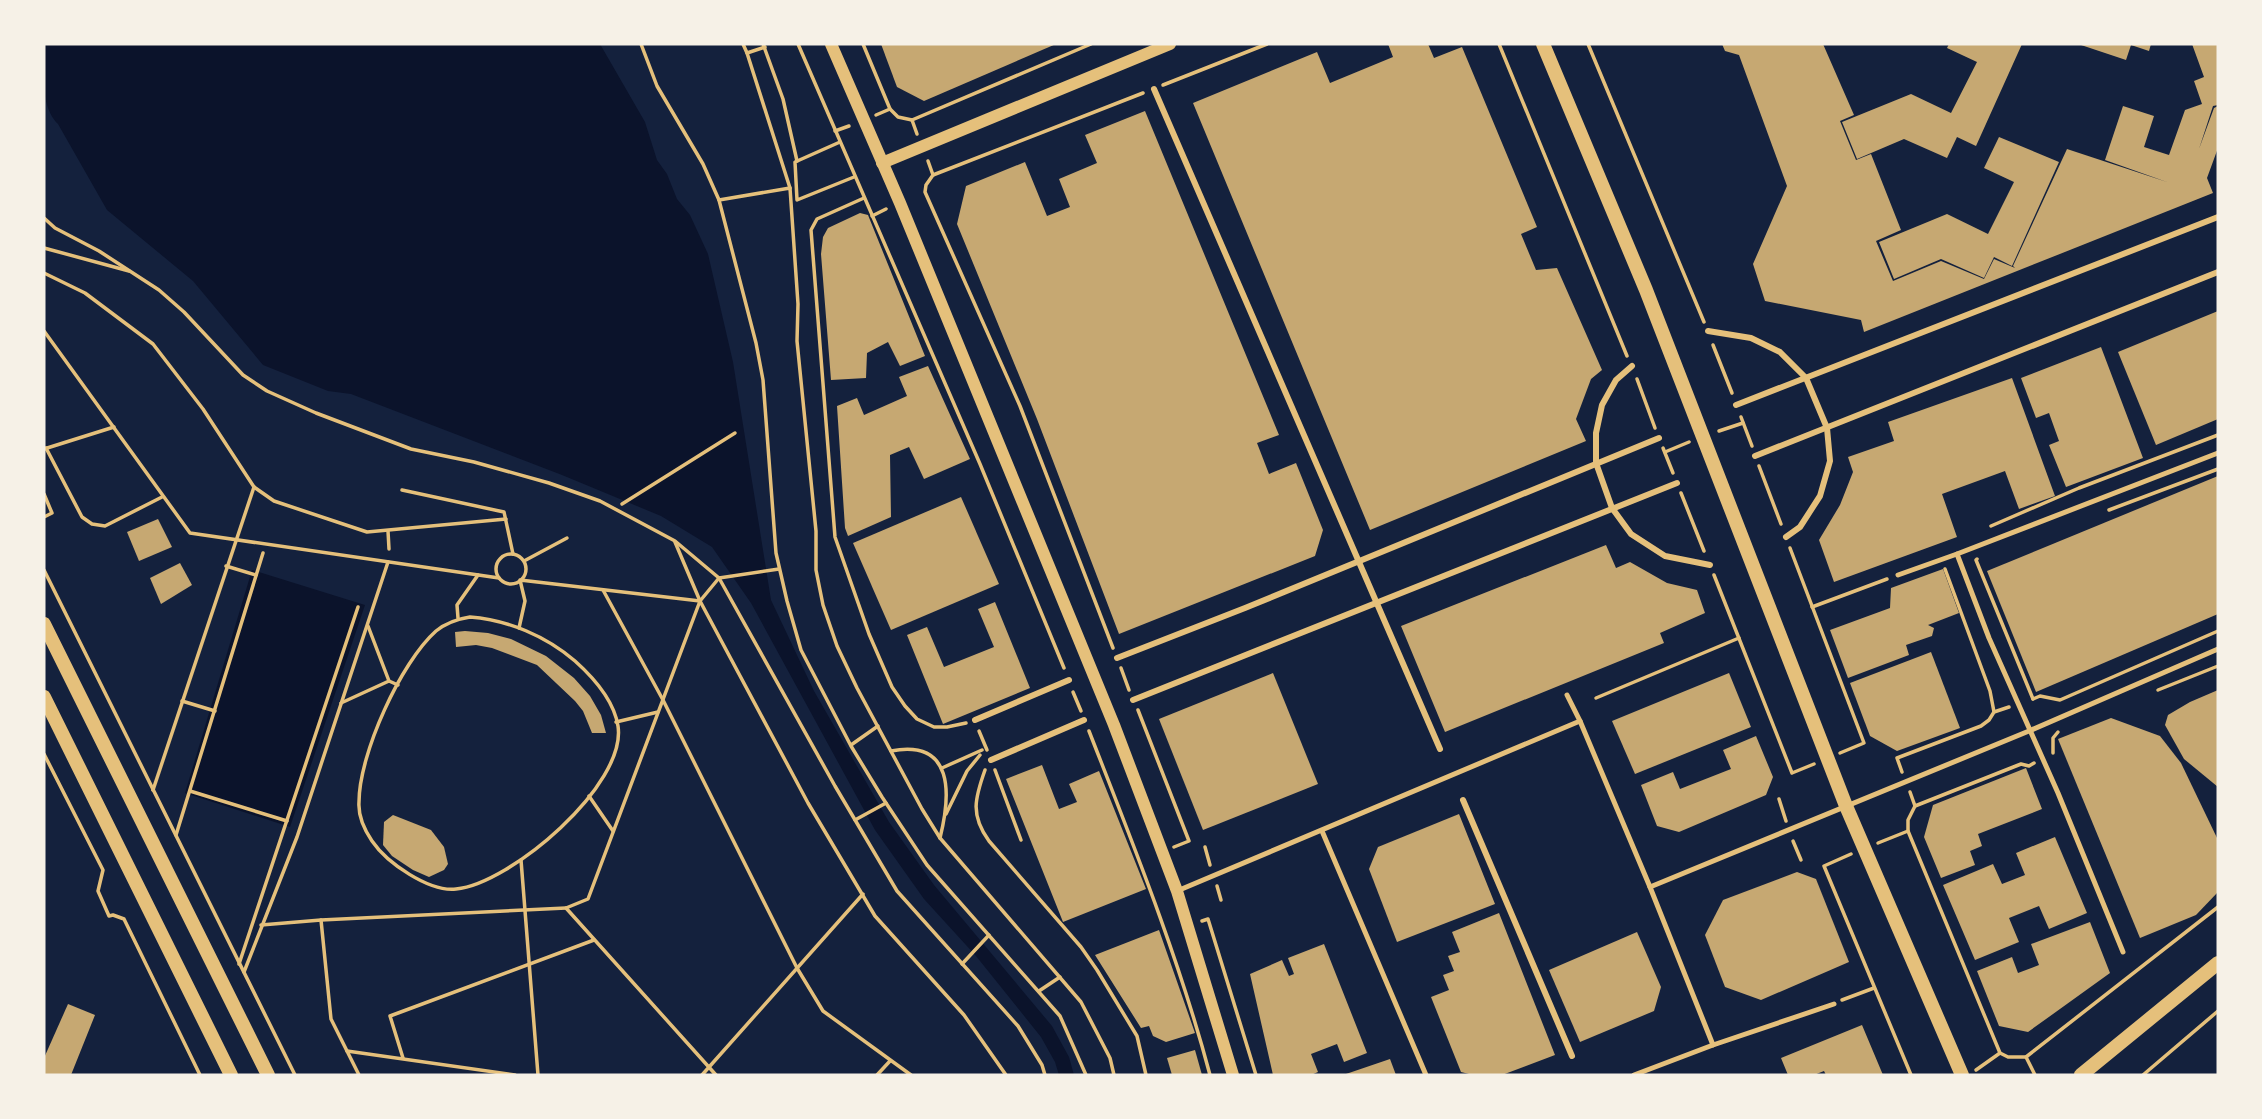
<svg xmlns="http://www.w3.org/2000/svg" width="2262" height="1119" viewBox="0 0 2262 1119" font-family="Helvetica,sans-serif">
  <style>
    .water { fill: #0b132b }
    .building { fill: #c6a872 }
    .lines { fill: none; stroke-linecap: round; stroke-linejoin: round }
    .path { stroke: #e5c07b; stroke-width: 3.5 }
    .service { stroke: #e5c07b; stroke-width: 5 }
    .pedestrian { stroke: #e5c07b; stroke-width: 6 }
    .tertiary { stroke: #e5c07b; stroke-width: 12 }
    .secondary { stroke: #e5c07b; stroke-width: 14 }
  </style>
  <rect width="100%" height="100%" fill="#14213d"/>
  <g class="water">
    <path d="M44 44H600L645 122 657 160 667 174 677 199 690 215 708 254 733 362 771 600 814 691 889 822 934 885 1052 1026 1069 1057 1074 1075H1059L1055 1062 1041 1037 976 956 924 899 875 830 751 603 712 547 661 516 562 475 351 394 328 391 263 365 193 281 107 210 58 124C39 105 44 69 44 44Z"/>
    <path d="M252 570 365 605 290 827 185 793Z"/>
  </g>
  <g class="building">
    <path d="M881 44H1056L924 101 897 87Z"/>
    <path d="M1388 44H1428L1434 58 1462 47 1537 227 1521 234 1536 270 1557 268 1602 370 1591 379 1576 419 1586 441 1370 530 1193 103 1317 52 1330 83 1393 57Z"/>
    <path d="M1722 44H1823L1854 115 1840 121 1856 160 1871 154 1901 230 1876 241 1893 281 1941 261 1984 279 1994 259 2015 268 2013 266 2067 149 2167 182 2105 160 2123 106 2154 116 2144 147 2169 155 2185 110 2202 104 2194 81 2204 77 2192 44H2218V105L2213 106 2199 149 2214 108 2218 106V148L2207 178 2213 193 1864 332 1861 320 1765 301 1753 264 1787 186 1739 55 1725 51Z"/>
    <path d="M1949 44H2022L1976 146 1957 137 1947 158 1904 139 1857 159 1842 122 1911 94 1951 113 1977 62 1947 48Z"/>
    <path d="M2078 44H2151L2149 51 2131 45 2126 60Z"/>
    <path d="M1145 111 1279 435 1257 443 1269 474 1296 463 1323 530 1315 556 1119 634 1037 419 957 224 966 186 1025 162 1047 216 1070 207 1059 179 1097 163 1085 135Z"/>
    <path d="M1999 137 2059 162 2012 266 1994 257 1984 278 1941 259 1894 279 1879 242 1947 214 1988 234 2014 182 1984 168Z"/>
    <path d="M860 213 868 215 925 356 900 366 888 342 867 353 866 378 831 380 821 254 823 237 828 228Z"/>
    <path d="M2218 311V419L2156 445 2118 352Z"/>
    <path d="M2101 347 2143 458 2066 487 2049 445 2059 441 2049 413 2036 418 2021 378Z"/>
    <path d="M928 366 970 459 924 479 909 447 890 455 891 517 848 536 845 528 837 406 857 398 864 415 907 396 899 377Z"/>
    <path d="M2012 378 2055 496 2019 509 2005 471 1942 494 1957 537 1834 582 1819 540 1840 505 1853 472 1848 457 1894 441 1888 422Z"/>
    <path d="M2218 476V614L2036 692 1987 571Z"/>
    <path d="M961 497 999 584 891 630 853 543Z"/>
    <path d="M158 519 172 547 139 561 127 532Z"/>
    <path d="M1606 545 1616 568 1630 562 1667 583 1697 590 1705 613 1660 633 1664 643 1445 732 1401 626Z"/>
    <path d="M180 563 192 585 161 604 150 578Z"/>
    <path d="M1943 569 1959 613 1928 625 1934 628 1932 636 1906 645 1909 655 1848 678 1830 630 1890 608 1891 588Z"/>
    <path d="M995 602 1030 688 943 724 907 635 927 627 944 667 994 647 978 609Z"/>
    <path d="M465 631 488 633 511 639 546 656 574 678 590 696 601 715 606 733H592L583 711 575 701 537 665 492 648 476 645 456 647 455 632Z"/>
    <path d="M1931 652 1960 728 1897 751 1870 736 1850 683Z"/>
    <path d="M1273 673 1318 784 1203 830 1159 719Z"/>
    <path d="M1729 673 1751 727 1635 774 1612 721Z"/>
    <path d="M2218 690V787L2184 759 2165 725 2168 715 2190 702Z"/>
    <path d="M2111 718 2160 736 2181 763 2218 840V892L2196 915 2140 938 2058 739Z"/>
    <path d="M1756 736 1773 777 1766 795 1679 832 1657 826 1641 785 1673 772 1680 789 1731 769 1723 750Z"/>
    <path d="M1042 765 1059 809 1077 802 1069 784 1099 771 1146 889 1063 922 1006 779Z"/>
    <path d="M2026 768 2042 809 1978 834 1982 846 1970 851 1975 865 1941 878 1924 837 1933 805Z"/>
    <path d="M1459 814 1495 904 1397 942 1369 869 1378 847Z"/>
    <path d="M393 815 431 830 444 847 448 864 444 870 429 877 413 870 392 856 383 845 384 822Z"/>
    <path d="M2055 837 2087 913 2049 929 2039 906 2009 918 2019 942 1975 960 1943 885 1993 864 2002 884 2025 875 2016 853Z"/>
    <path d="M1797 872 1816 879 1849 962 1761 1000 1725 987 1705 935 1723 900Z"/>
    <path d="M1499 913 1555 1055 1502 1075H1473L1461 1072 1431 997 1449 990 1443 975 1454 971 1448 956 1460 952 1452 932Z"/>
    <path d="M2090 922 2110 973 2028 1032 1999 1026 1977 971 2012 957 2018 973 2039 965 2031 944Z"/>
    <path d="M1159 930 1195 1033 1166 1042 1153 1036 1149 1026 1141 1028 1095 955Z"/>
    <path d="M1637 932 1661 987 1654 1011 1580 1042 1549 970Z"/>
    <path d="M1324 944 1367 1053 1344 1062 1337 1044 1311 1054 1318 1072 1311 1075H1273L1250 974 1282 960 1289 976 1294 974 1288 958Z"/>
    <path d="M68 1004 95 1015 71 1075H44V1058Z"/>
    <path d="M1862 1025 1883 1075H1826L1824 1071 1814 1075H1788L1781 1058Z"/>
    <path d="M1195 1050 1202 1075H1172L1167 1058Z"/>
    <path d="M1390 1059 1396 1075H1343Z"/>
  </g>
  <g class="lines">
    <g class="path">
      <path d="M641 44 657 86 703 164 719 200 790 188 798 304 797 341 816 531V570L823 605 837 646 857 688 922 809 940 838 1081 1002 1110 1058 1114 1075"/>
      <path d="M743 44 747 53"/>
      <path d="M763 44 783 99 797 161"/>
      <path d="M798 44 980 464 1064 668"/>
      <path d="M863 44 890 109 898 117 912 120 1091 44"/>
      <path d="M1499 44 1627 356"/>
      <path d="M1588 44 1704 322"/>
      <path d="M765 47 747 53 790 188"/>
      <path d="M1163 85 1267 44"/>
      <path d="M876 115 890 109"/>
      <path d="M912 120 917 134"/>
      <path d="M835 131 849 126"/>
      <path d="M840 142 795 162 797 200 854 177"/>
      <path d="M928 161 933 175"/>
      <path d="M864 198 817 219 811 230 835 537 869 634 892 687 905 706 917 719 934 727H947L966 723"/>
      <path d="M719 200 756 343 763 380 776 553 787 601 801 650 851 746 882 797 927 865 1060 1016 1086 1075"/>
      <path d="M872 216 886 209"/>
      <path d="M44 218 55 228 99 251 159 290 184 312 243 375 267 391 316 413 411 449 474 462 549 483 600 501 675 541 719 578 835 786 897 891 1018 1026 1042 1065 1045 1075"/>
      <path d="M44 248 129 271"/>
      <path d="M44 273 85 293 153 344 203 409 254 487 274 501 367 532 506 519"/>
      <path d="M44 331 190 533 499 578"/>
      <path d="M1713 345 1732 393"/>
      <path d="M1637 379 1655 428"/>
      <path d="M1741 417 1752 446"/>
      <path d="M1719 431 1743 423"/>
      <path d="M46 448 82 517 92 524 105 526 162 497"/>
      <path d="M1663 448 1673 473"/>
      <path d="M44 449 114 427"/>
      <path d="M1665 452 1689 442"/>
      <path d="M1759 466 1781 524"/>
      <path d="M402 490 504 512 513 554"/>
      <path d="M1681 493 1704 551"/>
      <path d="M44 494 52 513 44 517"/>
      <path d="M622 504 735 433"/>
      <path d="M2109 510 2218 469"/>
      <path d="M1991 526 2079 488 2218 435"/>
      <path d="M388 531 389 549"/>
      <path d="M675 542 700 601 808 803 875 916 964 1015 1006 1075"/>
      <path d="M1790 548 1864 743 1840 753"/>
      <circle cx="511" cy="569" r="15"/>
      <path d="M1977 559 1976 560 2033 699"/>
      <path d="M524 561 567 538"/>
      <path d="M226 566 256 575"/>
      <path d="M1945 569 1990 691 1994 712"/>
      <path d="M44 570 295 1075"/>
      <path d="M1714 575 1792 773 1814 764"/>
      <path d="M603 590 663 700 797 968 823 1011 911 1075"/>
      <path d="M1812 607 1887 579"/>
      <path d="M470 617C508 620 546 636 575 661 594 678 614 701 618 726 627 785 510 884 456 889 429 892 387 863 372 841 364 829 358 816 359 802 359 754 401 662 436 631 446 623 457 619 470 617Z"/>
      <path d="M458 618 457 605 478 575"/>
      <path d="M368 626 389 681 398 685"/>
      <path d="M519 628 525 601 520 580 700 601"/>
      <path d="M1113 648 1020 406 925 192 926 185 933 175 1143 93"/>
      <path d="M1121 668 1129 690"/>
      <path d="M2158 690 2218 666"/>
      <path d="M1073 692 1081 711"/>
      <path d="M1596 698 1739 638"/>
      <path d="M2033 699 2040 696 2060 700 2218 631"/>
      <path d="M182 701 215 711"/>
      <path d="M341 703 389 681"/>
      <path d="M1138 710 1189 841 1174 847"/>
      <path d="M616 722 658 712"/>
      <path d="M979 731 987 750"/>
      <path d="M1089 731C1133 844 1179 958 1210 1075"/>
      <path d="M851 745 878 726"/>
      <path d="M891 751C954 739 951 794 940 838"/>
      <path d="M2053 753V738L2058 732"/>
      <path d="M44 754 103 870 98 891 109 916 113 915 124 919 200 1075"/>
      <path d="M2034 763 2029 766 2021 764 1915 806 1908 820V831L2000 1053 2008 1057H2026L2218 907"/>
      <path d="M942 768 982 750"/>
      <path d="M985 770C975 798 970 815 989 841L1081 947 1097 970 1137 1036 1146 1075"/>
      <path d="M995 770 1021 840"/>
      <path d="M1902 772 1897 758 1981 726 1989 720 1994 712 2009 707"/>
      <path d="M153 790 254 487"/>
      <path d="M190 791 287 821"/>
      <path d="M1910 792 1915 806"/>
      <path d="M589 796 613 831"/>
      <path d="M1779 799 1786 821"/>
      <path d="M946 814 967 771 980 755"/>
      <path d="M855 820 886 803"/>
      <path d="M176 835 263 553"/>
      <path d="M1793 841 1801 860"/>
      <path d="M1878 843 1908 831"/>
      <path d="M1205 847 1210 865"/>
      <path d="M1851 854 1824 866 1911 1075"/>
      <path d="M521 860 538 1075"/>
      <path d="M1217 886 1221 900"/>
      <path d="M566 908 716 1075"/>
      <path d="M321 920 331 1019 359 1075"/>
      <path d="M1202 921 1208 919 1256 1075"/>
      <path d="M261 925 321 920 566 908 588 899 700 601 719 578 779 569"/>
      <path d="M239 964 358 607"/>
      <path d="M962 964 989 935"/>
      <path d="M244 972 297 837 388 562"/>
      <path d="M1039 991 1060 977"/>
      <path d="M1842 1000 1874 988"/>
      <path d="M347 1051 515 1075"/>
      <path d="M2026 1057 2035 1075"/>
      <path d="M403 1058 390 1016 594 940"/>
      <path d="M1976 1070 2000 1053"/>
      <path d="M702 1075 863 894"/>
      <path d="M877 1075 890 1061"/>
      <path d="M2143 1075 2218 1011"/>
    </g>
    <g class="service">
      <path d="M1898 575 1957 554"/>
      <path d="M1567 695 1580 721"/>
      <path d="M1322 831 1426 1075"/>
      <path d="M1650 887 2029 731 2218 649"/>
      <path d="M1177 891 1580 721 1650 887 1713 1045 1634 1075"/>
      <path d="M2123 952 2058 793 1989 638 1957 554 2218 453"/>
      <path d="M1713 1045 1834 1004"/>
    </g>
    <g class="pedestrian">
      <path d="M1154 89 1440 749"/>
      <path d="M1708 331 1751 338 1780 352 1806 378 1827 428 1830 461 1820 496 1800 527 1786 537"/>
      <path d="M1632 366 1616 380 1602 405 1596 433V463L1612 508 1631 534 1665 556 1710 565"/>
      <path d="M1736 405 2218 217"/>
      <path d="M1755 456 2218 272"/>
      <path d="M1117 658 1245 608 1659 438"/>
      <path d="M1133 700 1677 483"/>
      <path d="M975 720 1069 680"/>
      <path d="M991 760 1084 720"/>
      <path d="M1463 800 1572 1056"/>
    </g>
    <g class="tertiary">
      <path d="M831 44 900 203 1114 725 1177 891 1233 1075"/>
      <path d="M882 163 1170 44"/>
    </g>
    <g class="secondary">
      <path d="M1543 44 1646 290 1846 806 1962 1075"/>
      <path d="M44 624 268 1075"/>
      <path d="M44 697 231 1075"/>
      <path d="M2081 1075 2218 963"/>
    </g>
  </g>
  <rect width="2262" height="1119" fill="none" stroke="#f6f1e7" stroke-width="91"/>
</svg>
